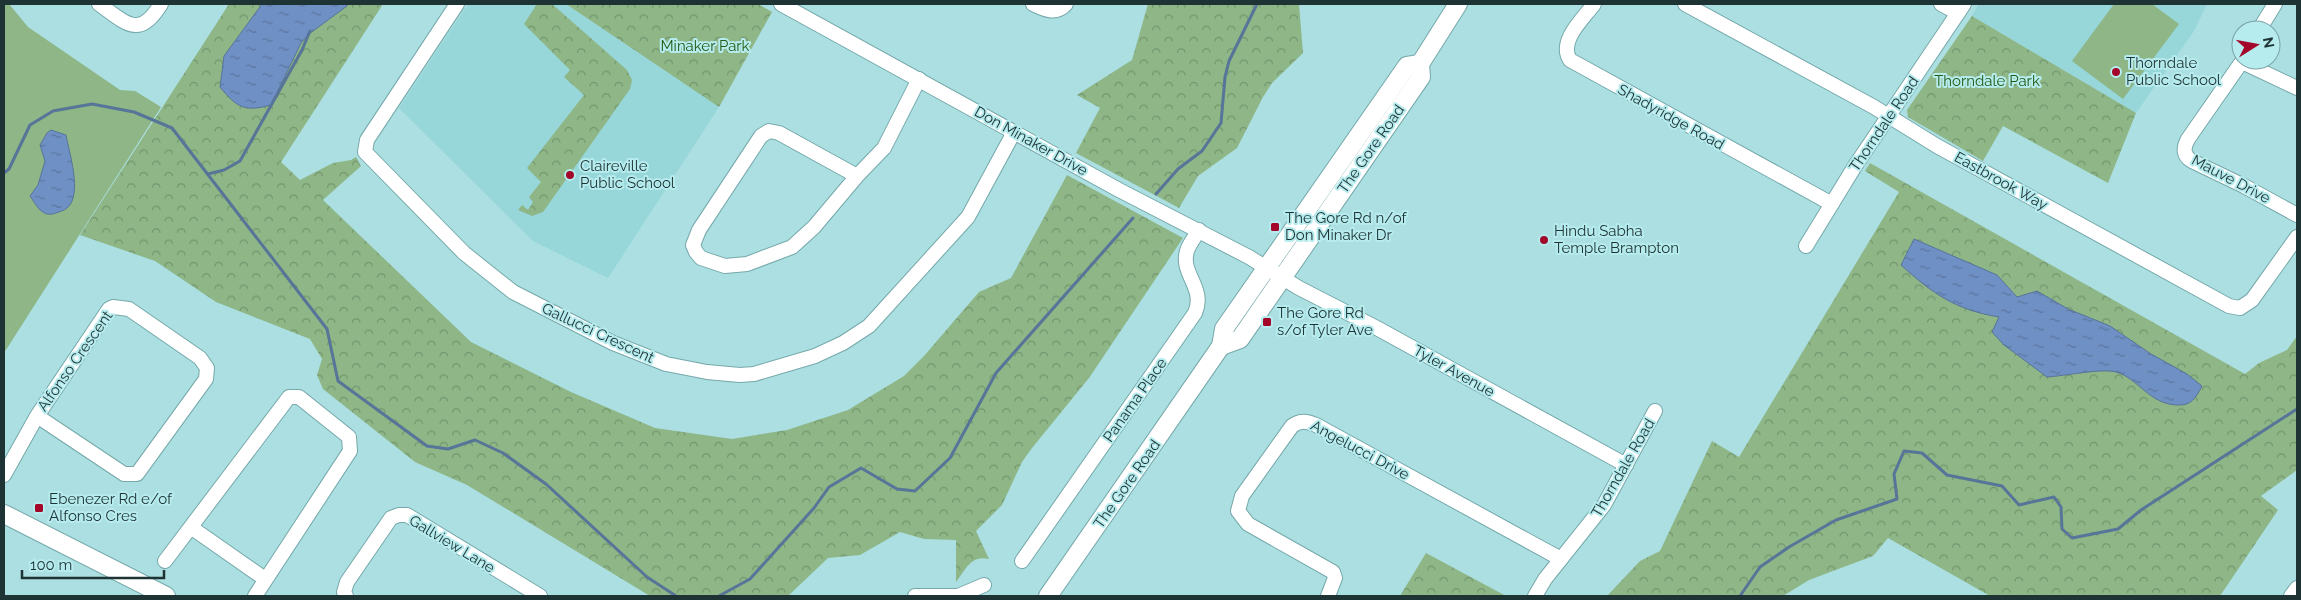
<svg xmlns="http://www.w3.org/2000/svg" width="2301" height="600" viewBox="0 0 2301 600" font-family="Raleway,sans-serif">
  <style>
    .built { fill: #97d6d9 }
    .grass { fill: #8eb686 }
    .park { fill: url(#park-crowns) }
    .water { fill: url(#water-ripples); stroke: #577499 }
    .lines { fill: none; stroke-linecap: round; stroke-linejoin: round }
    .stream { stroke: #577499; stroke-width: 3 }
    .minor-casing { stroke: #75a8aa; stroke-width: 16 }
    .major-casing { stroke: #75a8aa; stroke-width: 20 }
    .minor { stroke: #fff; stroke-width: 14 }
    .major { stroke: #fff; stroke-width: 18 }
    .poi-dot { fill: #a30629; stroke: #b7ecef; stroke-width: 2 }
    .labels { text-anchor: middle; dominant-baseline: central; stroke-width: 4; stroke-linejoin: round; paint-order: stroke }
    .park-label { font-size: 15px; fill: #225b14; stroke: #b7ecef }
    .poi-label { font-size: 15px; fill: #1e3334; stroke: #b7ecef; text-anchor: start }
    .street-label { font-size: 15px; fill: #1e3334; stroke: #b7ecef }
  </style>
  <defs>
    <pattern id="park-crowns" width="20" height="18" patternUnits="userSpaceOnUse" patternTransform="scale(1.25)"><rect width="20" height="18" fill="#8eb686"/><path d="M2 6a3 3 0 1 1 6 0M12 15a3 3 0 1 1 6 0" fill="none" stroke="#73956e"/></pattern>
    <pattern id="water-ripples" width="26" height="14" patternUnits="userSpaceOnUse" patternTransform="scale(1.25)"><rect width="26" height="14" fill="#6f90c4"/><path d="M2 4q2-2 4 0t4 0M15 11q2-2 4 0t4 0" fill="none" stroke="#5b76a0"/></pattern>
  </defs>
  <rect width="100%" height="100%" fill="#abdfe1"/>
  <g class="built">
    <path d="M468 4H566L719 107 608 278 533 241 399 108Z"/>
    <path d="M1979 4H2207L2194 31 2136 113 1972 16Z"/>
  </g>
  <g class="grass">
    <path d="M4 4H9L28 27 120 90 135 91 161 107 4 353Z"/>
    <path d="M2114 4H2152L2179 24 2123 99 2072 61Z"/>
  </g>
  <g class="park">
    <path d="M229 4H383L281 162 300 180 333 163 351 160 356 157 361 166 323 200 471 342 571 392 655 428 732 439 787 430 848 410 904 376 924 356 979 292 1011 278 1067 175 1183 238 1089 378 1032 448 1022 462 1002 505 976 531 989 559C970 555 966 570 956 582V540L924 539 900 532 860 555 828 558 788 596H650L467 485 415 462 323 389 317 375 322 359 310 339 216 302 155 261 80 235Z"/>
    <path d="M537 4H552L627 70 632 80 630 89 543 212 532 216 518 210 522 205 528 210 533 202 529 197 541 182 527 168 584 95 564 77 570 70 524 24Z"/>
    <path d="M566 4H758L772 12 719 107Z"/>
    <path d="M1148 4H1299L1303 53 1272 83 1263 97 1237 148 1198 176 1179 208 1076 153 1100 108 1077 95 1132 60Z"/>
    <path d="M1972 16 2136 113 2108 183 2003 126 1983 161 1908 117 1907 110Z"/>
    <path d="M1870 163 2245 374 2259 363 2287 350 2297 336V470L2261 496 2278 510 2220 596H1990L1888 538 1873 556 1809 580 1783 596H1607L1640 561 1660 551 1712 441 1739 457 1899 192 1865 171Z"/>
    <path d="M1426 553 1506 596H1400Z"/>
  </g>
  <g class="water">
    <path d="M262 4H347V6L309 34 301 43 271 105C245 112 237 108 220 87L224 56Z"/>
    <path d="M51 130 66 135C69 152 83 195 67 208 65 210 59 212 56 213 42 218 37 206 30 196L38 185 45 161 40 145 47 133Z"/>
    <path d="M1914 239 1997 275 2017 297 2037 291 2068 309 2110 326 2151 354 2187 374 2202 386C2196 398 2191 406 2177 405 2149 404 2138 378 2116 372 2101 368 2065 376 2047 377L2004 345 1992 332 1999 317C1956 310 1933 294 1901 265Z"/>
  </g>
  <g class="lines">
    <g class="stream">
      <path d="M4 173 9 169 30 125 53 111 92 104 134 112 172 128 327 329 338 381 427 446 448 449 475 440 503 453 546 484 647 577 676 596"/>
      <path d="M208 174 224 170 240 161 302 50 310 31"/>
      <path d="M1156 194 1178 169 1202 151 1221 123 1225 77 1229 61 1257 4"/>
      <path d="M719 596 750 579 814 508 829 487 861 468 897 489 915 491 950 458 996 373 1133 218"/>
      <path d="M1740 596 1760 567 1789 547 1836 520 1897 499 1894 474 1904 451 1922 453 1947 475 2002 486 2019 505 2054 497 2061 507 2062 529 2072 538 2118 529 2141 510 2297 409"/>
    </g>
    <defs>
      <g id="minor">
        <path d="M99 4C126 23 139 40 161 4"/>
        <path d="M457 4 367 140 365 152 464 253 513 292 613 343 666 364 707 372 740 375 754 374 815 356 843 343 869 326 968 217 1014 132"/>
        <path d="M781 4 1119 190 1249 257 1299 288 1375 327 1626 465"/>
        <path d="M1033 4C1045 10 1056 15 1066 4"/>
        <path d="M1594 4C1583 19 1558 41 1570 60L1832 204"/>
        <path d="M1685 4 1874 107 1937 146 2229 306 2240 308 2252 300 2297 237"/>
        <path d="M1941 4 1958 13"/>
        <path d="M2259 30 2275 4"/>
        <path d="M2243 60 2188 139C2183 148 2183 156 2192 161L2244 186 2297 215"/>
        <path d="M2242 62 2297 88"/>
        <path d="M857 176 779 133 769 131 761 136 699 230 693 245 696 252 701 258 725 266 747 264 792 247 814 227 857 176 884 148 919 79"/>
        <path d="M1806 246 1855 166 1964 4"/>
        <path d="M4 475 37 416 109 309 113 307 129 309 200 358 207 368 206 379 137 474H124L37 416"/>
        <path d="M192 528 265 579"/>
        <path d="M165 561 289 397H299L349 437 350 451 255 596"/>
        <path d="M1022 561 1195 313C1206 288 1180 274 1187 251 1189 244 1195 237 1199 230"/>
        <path d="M346 596 344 592 347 582 391 518 399 515H407L540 596"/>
        <path d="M915 596H958L984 585"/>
        <path d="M1328 596 1335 578 1333 572 1248 524 1238 511 1242 496 1292 426C1300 420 1307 421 1316 425L1561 559"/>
        <path d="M1535 596 1545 579 1604 505 1655 411"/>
        <path d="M2291 596 2297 588"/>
      </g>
      <g id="major">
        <path d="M1221 346 1240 339 1421 77 1420 64 1458 4"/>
        <path d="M4 514 166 596"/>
        <path d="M1048 596 1221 346 1224 329 1407 66 1420 64"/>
      </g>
    </defs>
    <use href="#minor" class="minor-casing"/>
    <use href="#major" class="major-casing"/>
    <use href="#minor" class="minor"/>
    <use href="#major" class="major"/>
  </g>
  <g class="poi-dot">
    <circle cx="2116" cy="72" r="5"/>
    <circle cx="570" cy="175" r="5"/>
    <rect x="1270" y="222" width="10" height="10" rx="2.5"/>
    <circle cx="1544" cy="240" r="5"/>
    <rect x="1262" y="317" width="10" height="10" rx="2.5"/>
    <rect x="34" y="503" width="10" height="10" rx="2.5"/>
  </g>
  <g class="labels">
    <g class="park-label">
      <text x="705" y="46">Minaker Park</text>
      <text x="1987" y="81">Thorndale Park</text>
    </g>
    <g class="poi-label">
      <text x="2126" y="63">Thorndale<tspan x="2126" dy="17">Public School</tspan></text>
      <text x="580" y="166">Claireville<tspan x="580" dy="17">Public School</tspan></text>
      <text x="1285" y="218">The Gore Rd n/of<tspan x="1285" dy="17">Don Minaker Dr</tspan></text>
      <text x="1554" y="231">Hindu Sabha<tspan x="1554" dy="17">Temple Brampton</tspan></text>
      <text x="1277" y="313">The Gore Rd<tspan x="1277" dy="17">s/of Tyler Ave</tspan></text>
      <text x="49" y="499">Ebenezer Rd e/of<tspan x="49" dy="17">Alfonso Cres</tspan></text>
    </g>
    <g class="street-label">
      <text transform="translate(1671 117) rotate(29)">Shadyridge Road</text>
      <text transform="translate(1884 124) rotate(-56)">Thorndale Road</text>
      <text transform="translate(1031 141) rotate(29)">Don Minaker Drive</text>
      <text transform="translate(1371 149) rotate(-55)">The Gore Road</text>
      <text transform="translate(2231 179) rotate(28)">Mauve Drive</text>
      <text transform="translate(2001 181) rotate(29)">Eastbrook Way</text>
      <text transform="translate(598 333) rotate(25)">Gallucci Crescent</text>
      <text transform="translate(75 361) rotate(-55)">Alfonso Crescent</text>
      <text transform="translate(1454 371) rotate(29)">Tyler Avenue</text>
      <text transform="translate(1135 400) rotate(-55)">Panama Place</text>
      <text transform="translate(1360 450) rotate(28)">Angelucci Drive</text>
      <text transform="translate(1623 468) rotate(-60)">Thorndale Road</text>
      <text transform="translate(1127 484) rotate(-55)">The Gore Road</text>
      <text transform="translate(452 544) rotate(31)">Gallview Lane</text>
    </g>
  </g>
  <rect width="2301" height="600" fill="none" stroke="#1e3334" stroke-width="10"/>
  <g transform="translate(2256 45) rotate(79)"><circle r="24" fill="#b7ecef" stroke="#7aa2a4"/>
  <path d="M0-4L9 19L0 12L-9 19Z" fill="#a30629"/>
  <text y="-8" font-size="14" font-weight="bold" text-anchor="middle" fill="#1e3334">N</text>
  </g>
  <path d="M22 570v8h142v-8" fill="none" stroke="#1e3334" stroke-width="2.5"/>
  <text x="30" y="570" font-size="15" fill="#1e3334" stroke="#b7ecef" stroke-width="4" paint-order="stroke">100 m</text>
</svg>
